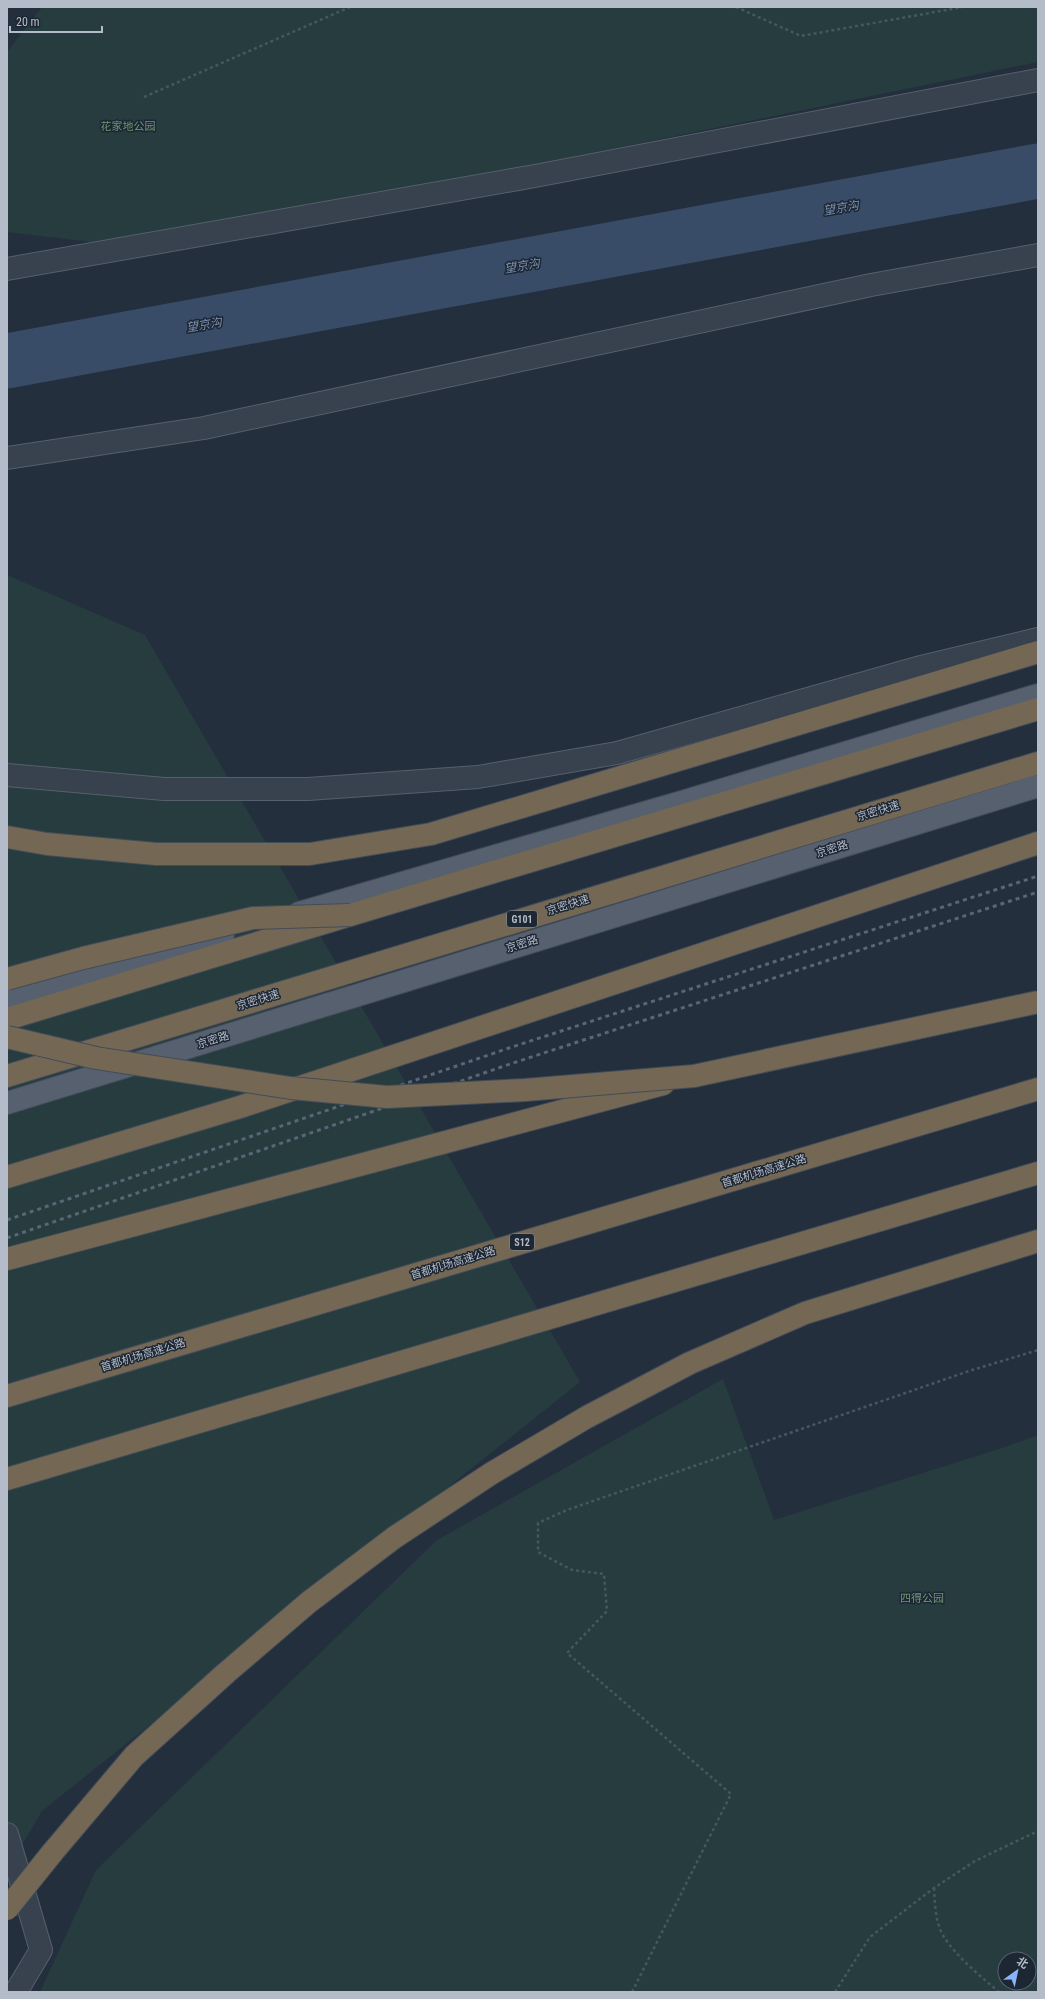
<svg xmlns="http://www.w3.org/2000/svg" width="1045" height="1999" viewBox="0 0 1045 1999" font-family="'Roboto Condensed','Noto Sans SC',sans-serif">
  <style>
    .green { fill: #263c3f; fill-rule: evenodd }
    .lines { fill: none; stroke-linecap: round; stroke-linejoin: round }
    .river { stroke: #394c67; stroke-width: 55 }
    .minor-casing { stroke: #565f6c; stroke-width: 24 }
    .major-casing { stroke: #414a57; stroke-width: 24 }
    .highway-casing { stroke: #434c59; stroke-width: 24 }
    .path { stroke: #44595c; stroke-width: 2.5; stroke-dasharray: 3 3; stroke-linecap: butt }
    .minor { stroke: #38414e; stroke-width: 22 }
    .major { stroke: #56606e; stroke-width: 22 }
    .highway { stroke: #746855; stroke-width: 22 }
    .rail { stroke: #5a6575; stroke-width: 3; stroke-dasharray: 4 4; stroke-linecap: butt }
    .highway-bridge-casing { stroke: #434c59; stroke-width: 24; stroke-linecap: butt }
    .highway-bridge { stroke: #746855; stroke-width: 22 }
    .labels { text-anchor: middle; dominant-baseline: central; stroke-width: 3; stroke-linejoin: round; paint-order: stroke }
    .shield { fill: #1d2633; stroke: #878f9c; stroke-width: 1 }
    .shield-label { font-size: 10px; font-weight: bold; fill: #b4bcc9 }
    .park-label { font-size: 11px; fill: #6b9a76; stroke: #1d2633 }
    .street-label { font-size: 11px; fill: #b4bcc9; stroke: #1d2633 }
    .water-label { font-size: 12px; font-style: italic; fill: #7c92b1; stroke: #1d2633 }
  </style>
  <rect width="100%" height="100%" fill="#242f3e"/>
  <g class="green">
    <path d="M42 7H1038V62L133 247 7 232V52Z"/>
    <path d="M7 575 145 635 580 1382 42 1811 7 1871Z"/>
    <path d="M723 1379 774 1520 1005 1447 1038 1435V1992H40L96 1870 437 1540ZM1005 1959H1029V1983H1005Z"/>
  </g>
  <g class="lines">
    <path class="river" d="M7 361 1038 171"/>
    <defs>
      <g id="minor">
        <path d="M7 269 535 176 1038 80"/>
        <path d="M7 458 204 428 871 285 1038 255"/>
        <path d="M7 775 164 789H308L478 777 617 753 917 668 1038 639"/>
        <path d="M7 1834 41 1950 16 1992"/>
      </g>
      <g id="major">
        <path d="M299 913 685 801 1038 695"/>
        <path d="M7 997 223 935"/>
        <path d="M7 1103 1038 786"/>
      </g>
      <g id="highway">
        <path d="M7 837 47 844 156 854H310L431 834 1038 652"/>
        <path d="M7 1019 350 915 1038 709"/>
        <path d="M7 1076 1038 763"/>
        <path d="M7 1177 240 1107 1038 843"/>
        <path d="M7 1259 663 1084"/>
        <path d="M7 1396 1038 1089"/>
        <path d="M7 1479 1038 1173"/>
        <path d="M52 1853 134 1756 226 1673 309 1602 395 1537 492 1473 587 1417 690 1363 805 1313 1038 1241"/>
      </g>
    </defs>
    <use href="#minor" class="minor-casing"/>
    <use href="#major" class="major-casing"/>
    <use href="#highway" class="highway-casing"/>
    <g class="path">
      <path d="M736 7 801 36 963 7"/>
      <path d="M144 97 350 7"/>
      <path d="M934 1888C935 1904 935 1923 944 1937 957 1957 980 1976 999 1992"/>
      <path d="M632 1992 731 1794 567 1653 607 1611 604 1574 572 1570 538 1552V1523L567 1510 969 1371 1038 1350"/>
      <path d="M835 1992 870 1937 934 1888 975 1861 1038 1831"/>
    </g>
    <use href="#minor" class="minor"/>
    <use href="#major" class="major"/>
    <use href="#highway" class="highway"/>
    <g class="rail">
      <path d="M7 1220 509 1048 1038 876"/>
      <path d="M7 1238 513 1063 1038 892"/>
    </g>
    <defs>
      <g id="highway-bridge">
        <path d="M7 979 83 958 253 918 350 915"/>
        <path d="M7 1037 96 1058 291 1088 387 1097 525 1090 694 1076 1038 1002"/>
        <path d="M7 1909 52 1853"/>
      </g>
    </defs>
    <use href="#highway-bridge" class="highway-bridge-casing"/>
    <use href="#highway-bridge" class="highway-bridge"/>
  </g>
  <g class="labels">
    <g class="shield">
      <rect x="507" y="911" width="30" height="16" rx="3"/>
      <rect x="510" y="1234" width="24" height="16" rx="3"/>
    </g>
    <g class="shield-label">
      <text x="522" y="919">G101</text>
      <text x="522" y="1242">S12</text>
    </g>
    <g class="park-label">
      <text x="128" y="126">花家地公园</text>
      <text x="922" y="1598">四得公园</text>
    </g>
    <g class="street-label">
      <text transform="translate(878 811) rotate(-17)">京密快速</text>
      <text transform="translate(832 849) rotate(-17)">京密路</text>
      <text transform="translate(568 905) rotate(-17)">京密快速</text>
      <text transform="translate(522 944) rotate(-17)">京密路</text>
      <text transform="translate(258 1000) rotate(-17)">京密快速</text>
      <text transform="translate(213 1040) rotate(-17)">京密路</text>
      <text transform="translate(764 1171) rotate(-17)">首都机场高速公路</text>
      <text transform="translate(453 1263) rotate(-17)">首都机场高速公路</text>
      <text transform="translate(143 1355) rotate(-17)">首都机场高速公路</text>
    </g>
    <g class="water-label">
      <text transform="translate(841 208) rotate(-10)">望京沟</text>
      <text transform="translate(522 266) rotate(-10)">望京沟</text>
      <text transform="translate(204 325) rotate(-10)">望京沟</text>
    </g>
  </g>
  <rect width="1045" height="1999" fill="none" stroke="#b4bcc9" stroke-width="16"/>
  <g transform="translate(1017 1971) rotate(33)"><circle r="19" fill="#1d2633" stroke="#59626f"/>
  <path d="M0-3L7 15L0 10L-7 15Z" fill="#8ab4f8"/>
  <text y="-6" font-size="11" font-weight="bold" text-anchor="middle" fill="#b4bcc9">北</text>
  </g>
  <path d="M10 26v6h92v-6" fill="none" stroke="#b4bcc9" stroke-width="2"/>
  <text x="16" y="26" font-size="12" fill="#b4bcc9" stroke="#1d2633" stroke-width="3" paint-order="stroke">20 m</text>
</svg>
